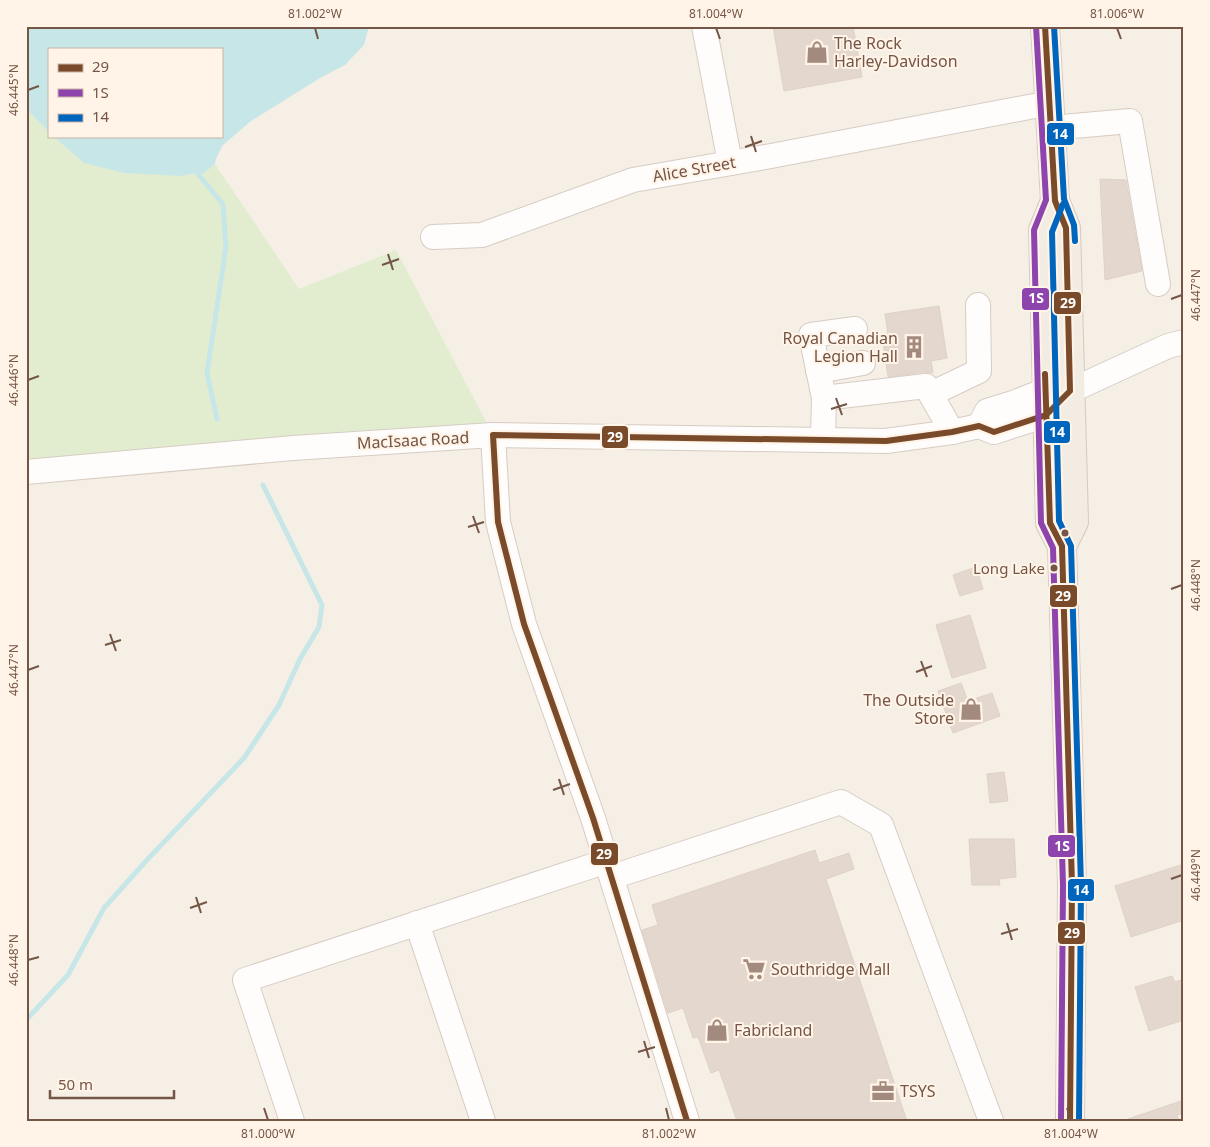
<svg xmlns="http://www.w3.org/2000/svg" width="1210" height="1147" viewBox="0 0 1210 1147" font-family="'Noto Sans',sans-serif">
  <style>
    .green { fill: #e2edd0 }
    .water { fill: #c7e6e7 }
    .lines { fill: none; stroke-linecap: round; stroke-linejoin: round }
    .stream { stroke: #c7e6e7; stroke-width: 5 }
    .building { fill: #e3d7ce; stroke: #dfd1c8 }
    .minor-casing { stroke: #d7ccc4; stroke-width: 26 }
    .major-casing { stroke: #d5cac3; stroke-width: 30 }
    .minor { stroke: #fefdfb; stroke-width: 24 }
    .major { stroke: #f2ece3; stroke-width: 28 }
    .bus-1-casing { stroke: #fff4e7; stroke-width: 10 }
    .bus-2-casing { stroke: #fff4e7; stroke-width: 10 }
    .bus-3-casing { stroke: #fff4e7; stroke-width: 10 }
    .bus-1 { stroke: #7a4b2a; stroke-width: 6 }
    .bus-2 { stroke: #8e44ad; stroke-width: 6 }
    .bus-3 { stroke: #0065bd; stroke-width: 6 }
    .ticks { fill: none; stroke: #755546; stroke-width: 2 }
    .bus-dot { fill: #755546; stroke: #fff4e7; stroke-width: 2 }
    .labels { text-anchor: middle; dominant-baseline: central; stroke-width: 4; stroke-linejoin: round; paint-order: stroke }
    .bus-label { font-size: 15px; fill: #755546; stroke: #fff4e7; text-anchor: end }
    .poi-label { font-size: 16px; fill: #755546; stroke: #fff4e7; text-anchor: start }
    .street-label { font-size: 16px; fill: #755546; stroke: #fff4e7 }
    .line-badge { stroke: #fff4e7; stroke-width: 2 }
    .badge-label { font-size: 14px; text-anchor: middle; font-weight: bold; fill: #fff }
    .neatline { fill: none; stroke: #755546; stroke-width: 2 }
    .ticks-label { font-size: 12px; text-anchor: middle; fill: #755546 }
  </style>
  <rect width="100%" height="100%" fill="#f6efe6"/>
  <path class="green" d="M26 109 49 132V136H53L84 163 180 176 197 173 203 174 215 164 299 289 396 250 493 435 26 472Z"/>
  <path class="water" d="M26 26H369L364 45 345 65 320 78 251 121 222 146 216 159 215 164 203 174 197 173 180 176 124 173 84 163 53 136H221V49H49V132L26 109Z"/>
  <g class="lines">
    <g class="stream">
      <path d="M197 173 223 204 226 247 207 373 217 419"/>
      <path d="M26 1020 68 975 104 908 146 861 244 758 279 705 300 659 319 627 322 605 263 485"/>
    </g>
  </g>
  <g class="building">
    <path d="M773 26H853L862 77 784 91Z"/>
    <path d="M1100 179 1126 180 1142 271 1105 280Z"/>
    <path d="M939 306 947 358 931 361 933 373 924 372 888 377 882 335 888 334 885 314Z"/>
    <path d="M976 567 983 589 960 596 953 575Z"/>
    <path d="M970 615 986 668 952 678 936 625Z"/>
    <path d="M961 683 968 701 992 693 1000 716 953 733 938 691Z"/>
    <path d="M1004 772 1008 801 990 803 987 774Z"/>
    <path d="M969 839H1014L1016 877 999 879 1000 885H972Z"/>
    <path d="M815 850 819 863 849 853 854 869 826 879 907 1121H737L719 1070 711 1073 698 1037 693 1038 683 1008 668 1013 642 930 658 925 652 905Z"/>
    <path d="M1184 864V920L1131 937 1115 886Z"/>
    <path d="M1172 976 1175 982 1184 979V1020L1149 1031 1135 987Z"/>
    <path d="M1184 1100V1113L1177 1115 1179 1121H1129L1128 1119Z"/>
  </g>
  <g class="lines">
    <defs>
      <g id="minor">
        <path d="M704 26 730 163"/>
        <path d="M1051 128 1130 121 1158 284"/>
        <path d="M433 237 482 235 633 180 771 156 1050 103"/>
        <path d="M818 371 863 363"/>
        <path d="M931 394 979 371 978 305"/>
        <path d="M824 398 811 335 855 329"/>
        <path d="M979 426 987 411 1013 403 1046 390 1063 391"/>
        <path d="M493 435 498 522 524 624 593 818 687 1121"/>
        <path d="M823 440 824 398 926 386 952 432"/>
        <path d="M26 472 293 448 493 435 886 441 952 432 979 426 994 432 1046 415 1070 391 1168 346 1184 342"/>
        <path d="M612 877 841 802 881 825 991 1121"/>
        <path d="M417 923 483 1121"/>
        <path d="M292 1121 245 980 607 861"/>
      </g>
      <g id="major">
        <path d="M1045 26 1055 201 1066 228 1074 522 1062 546"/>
        <path d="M1055 201 1043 230 1050 523 1062 546 1072 885 1070 1121"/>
      </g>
    </defs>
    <use href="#minor" class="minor-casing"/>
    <use href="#major" class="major-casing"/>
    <use href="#minor" class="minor"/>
    <use href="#major" class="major"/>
    <defs>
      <g id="bus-1">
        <path d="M1045 374 1050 523 1062 546 1072 885 1070 1121"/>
        <path d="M687 1121 593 818 524 624 498 522 493 435 886 441 952 432 979 426 994 432 1046 415 1070 391 1066 228 1055 201 1045 26"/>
      </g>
      <path id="bus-2" d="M1036 26 1046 200 1034 230 1041 523 1053 548 1063 885 1061 1121"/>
      <g id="bus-3">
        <path d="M1054 26 1064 199 1074 225 1075 241"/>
        <path d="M1063 204 1052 232 1059 521 1071 546 1081 885 1079 1121"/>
      </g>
    </defs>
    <use href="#bus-1" class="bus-1-casing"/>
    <use href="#bus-2" class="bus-2-casing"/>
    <use href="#bus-3" class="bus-3-casing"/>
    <use href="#bus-1" class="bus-1"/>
    <use href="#bus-2" class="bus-2"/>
    <use href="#bus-3" class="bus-3"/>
  </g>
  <path class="ticks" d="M315 28 318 39M716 28 720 39M1117 28 1121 39M28 90 39 86M751 136 756 152M745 147 762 141M388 254 393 270M382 265 399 259M1171 299 1182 295M28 380 39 376M836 398 842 415M831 409 847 404M473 516 479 533M468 527 484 522M1171 589 1182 585M110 634 116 651M105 645 121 640M921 661 927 677M28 670 39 666M916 672 932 666M559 779 564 795M553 790 570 784M1171 879 1182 875M196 897 201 913M190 908 207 902M1007 923 1012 940M1001 934 1018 929M28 960 39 957M644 1041 649 1058M638 1052 655 1047M264 1108 268 1120M666 1108 669 1120M1067 1108 1071 1120"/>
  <defs>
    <symbol id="shop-bare" viewBox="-9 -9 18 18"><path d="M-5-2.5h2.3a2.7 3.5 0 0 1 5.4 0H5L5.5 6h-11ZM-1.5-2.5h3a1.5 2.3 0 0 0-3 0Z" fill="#a28b7e" stroke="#fff4e7" stroke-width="2.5" paint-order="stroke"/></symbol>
    <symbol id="building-bare" viewBox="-9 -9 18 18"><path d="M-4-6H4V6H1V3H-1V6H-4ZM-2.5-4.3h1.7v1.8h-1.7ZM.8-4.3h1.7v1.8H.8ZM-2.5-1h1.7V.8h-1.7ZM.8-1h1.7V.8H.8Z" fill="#a28b7e" stroke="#fff4e7" stroke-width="2.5" paint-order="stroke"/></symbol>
    <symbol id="supermarket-bare" viewBox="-9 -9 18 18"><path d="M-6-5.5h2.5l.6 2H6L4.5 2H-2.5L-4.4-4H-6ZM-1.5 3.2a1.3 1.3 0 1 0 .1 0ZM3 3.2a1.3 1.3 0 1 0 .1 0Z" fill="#a28b7e" stroke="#fff4e7" stroke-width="2.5" paint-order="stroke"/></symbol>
    <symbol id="office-bare" viewBox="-9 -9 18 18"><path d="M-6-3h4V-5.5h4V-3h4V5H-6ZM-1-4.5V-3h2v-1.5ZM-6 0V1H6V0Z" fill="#a28b7e" stroke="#fff4e7" stroke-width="2.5" paint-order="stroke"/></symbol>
  </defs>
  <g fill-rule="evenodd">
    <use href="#shop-bare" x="801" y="36" width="32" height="32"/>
    <use href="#building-bare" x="898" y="331" width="32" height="32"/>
    <use href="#shop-bare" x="955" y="693" width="32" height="32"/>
    <use href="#supermarket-bare" x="738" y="953" width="32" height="32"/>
    <use href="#shop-bare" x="701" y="1014" width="32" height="32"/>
    <use href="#office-bare" x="867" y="1075" width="32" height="32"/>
  </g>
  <g class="bus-dot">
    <circle cx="1065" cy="533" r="4.5"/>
    <circle cx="1054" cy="568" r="4.5"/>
  </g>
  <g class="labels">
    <g class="bus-label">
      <text x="1045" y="568">Long Lake</text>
    </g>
    <g class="poi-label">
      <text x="834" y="43">The Rock<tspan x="834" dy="18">Harley-Davidson</tspan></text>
      <text x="898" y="338" text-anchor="end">Royal Canadian<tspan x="898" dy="18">Legion Hall</tspan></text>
      <text x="954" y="700" text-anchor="end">The Outside<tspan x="954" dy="18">Store</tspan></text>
      <text x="771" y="969">Southridge Mall</text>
      <text x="734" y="1030">Fabricland</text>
      <text x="900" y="1091">TSYS</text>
    </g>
    <g class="street-label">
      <text transform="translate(694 169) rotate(-10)">Alice Street</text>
      <text transform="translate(413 440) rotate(-3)">MacIsaac Road</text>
    </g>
  </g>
  <g class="line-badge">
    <rect x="1046" y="122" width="29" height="24" rx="5" fill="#0065bd"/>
    <rect x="1021" y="287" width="29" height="24" rx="5" fill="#8e44ad"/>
    <rect x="1053" y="291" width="29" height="24" rx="5" fill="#7a4b2a"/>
    <rect x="1043" y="420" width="28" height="24" rx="5" fill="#0065bd"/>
    <rect x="601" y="425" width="28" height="24" rx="5" fill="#7a4b2a"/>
    <rect x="1049" y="584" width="29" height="24" rx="5" fill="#7a4b2a"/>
    <rect x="1047" y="834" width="29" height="24" rx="5" fill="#8e44ad"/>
    <rect x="590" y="842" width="29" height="24" rx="5" fill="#7a4b2a"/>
    <rect x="1067" y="878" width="28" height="24" rx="5" fill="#0065bd"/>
    <rect x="1057" y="921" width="29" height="24" rx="5" fill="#7a4b2a"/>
  </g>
  <g class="badge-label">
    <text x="1060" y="139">14</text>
    <text x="1036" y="303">1S</text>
    <text x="1068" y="308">29</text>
    <text x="1057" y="437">14</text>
    <text x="615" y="442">29</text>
    <text x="1063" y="601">29</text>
    <text x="1062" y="851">1S</text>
    <text x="604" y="859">29</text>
    <text x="1081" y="895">14</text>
    <text x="1072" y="938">29</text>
  </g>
  <rect width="1210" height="1147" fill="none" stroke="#fff4e7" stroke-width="55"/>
  <rect x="48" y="48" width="175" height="90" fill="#fff4e7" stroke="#c8b4a7"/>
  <rect x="58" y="64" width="25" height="8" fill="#7a4b2a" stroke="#c8b4a7"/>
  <text x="92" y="72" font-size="15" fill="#755546">29</text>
  <rect x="58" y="89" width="25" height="8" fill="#8e44ad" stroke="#c8b4a7"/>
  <text x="92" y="98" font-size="15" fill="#755546">1S</text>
  <rect x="58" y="114" width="25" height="8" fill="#0065bd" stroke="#c8b4a7"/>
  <text x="92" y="122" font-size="15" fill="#755546">14</text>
  <path d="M50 1090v8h124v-8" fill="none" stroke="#755546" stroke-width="2.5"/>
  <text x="58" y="1090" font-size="15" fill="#755546" stroke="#fff4e7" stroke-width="4" paint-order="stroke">50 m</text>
  <rect x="28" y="28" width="1154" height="1092" class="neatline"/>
  <g class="ticks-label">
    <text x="315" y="18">81.002°W</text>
    <text x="716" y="18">81.004°W</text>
    <text x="1117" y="18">81.006°W</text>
    <text transform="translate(14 90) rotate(-90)" y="4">46.445°N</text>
    <text transform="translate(1196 295) rotate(-90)" y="4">46.447°N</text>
    <text transform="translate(14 380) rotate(-90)" y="4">46.446°N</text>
    <text transform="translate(1196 585) rotate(-90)" y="4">46.448°N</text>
    <text transform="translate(14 670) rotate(-90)" y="4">46.447°N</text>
    <text transform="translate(1196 875) rotate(-90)" y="4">46.449°N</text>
    <text transform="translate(14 960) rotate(-90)" y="4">46.448°N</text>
    <text x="268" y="1138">81.000°W</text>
    <text x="669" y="1138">81.002°W</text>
    <text x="1071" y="1138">81.004°W</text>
  </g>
</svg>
